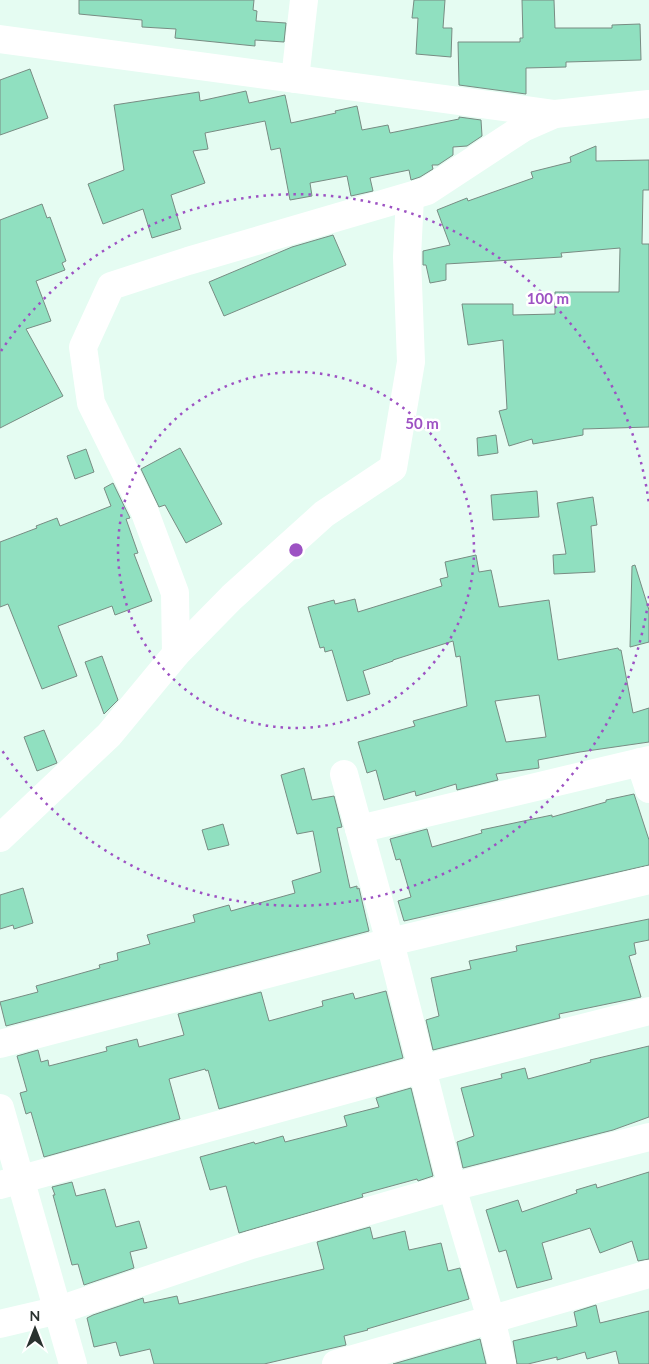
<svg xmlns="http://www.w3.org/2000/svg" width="649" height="1364" viewBox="0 0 649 1364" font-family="Lato,sans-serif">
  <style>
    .building { fill: #90e0c0; stroke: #788c83; fill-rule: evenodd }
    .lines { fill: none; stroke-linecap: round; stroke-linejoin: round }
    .minor { stroke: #fff; stroke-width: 28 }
    .ring { fill: none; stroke: #9d52c3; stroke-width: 2.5; stroke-dasharray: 2.5 5 }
    .centre { fill: #9d52c3; stroke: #fff; stroke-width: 2.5 }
    .ring-label { font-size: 15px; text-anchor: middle; font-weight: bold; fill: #9d52c3; stroke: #fff; stroke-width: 5; stroke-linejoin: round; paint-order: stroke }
  </style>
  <rect width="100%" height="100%" fill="#e5fcf2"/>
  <g class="building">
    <path d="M79 0H254L253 10 257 11 256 21 286 23 284 42 255 40V46L175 38 176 29 142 27V20L79 14Z"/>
    <path d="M414 0H445L443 28H452L451 57 416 54 418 18H412Z"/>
    <path d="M522 0H554L555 28H612V25L640 24 641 60 566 62V67L526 68V94L459 85 458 42H520V38H523Z"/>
    <path d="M30 69 48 118 0 135V80Z"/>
    <path d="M246 91 249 103 285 95 291 123 336 113 335 111 357 106 362 130 388 125 390 133 459 119V117L481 120 482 136 467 146 453 147V155L438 165H432L433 169 420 177 411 180 409 170 370 178 373 191 351 196 347 176 310 183 312 196 290 200 280 148 271 150 265 121 205 133 208 149 193 151 205 183 171 195 181 229 152 238 143 209 103 224 88 184 124 170 114 105 199 92 200 101Z"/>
    <path d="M596 146V161L649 160V190H643L642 244H649V427L583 429V435L533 444 532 439 509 446 499 411 507 409 503 340 468 345 462 304H513V315L555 314V292H619L620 248 561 253 562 257 446 264V280L430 283 426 265H423V251L450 245 437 210 467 198 468 201 533 178 531 172 571 162 570 157Z"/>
    <path d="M42 204 47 218 50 217 66 261 62 263 65 270 36 281 51 321 26 329 63 396 0 428V220Z"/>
    <path d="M333 235 346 265 224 316 209 282 292 247Z"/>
    <path d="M496 435 498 453 478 456 477 438Z"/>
    <path d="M180 448 222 524 186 543 165 505 159 507 141 469Z"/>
    <path d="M86 449 94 472 75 479 67 456Z"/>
    <path d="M113 483 130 518 126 519 138 553 134 554 152 601 115 615 112 606 58 626 77 676 42 689 8 604 0 607V542L37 528 36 526 57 518 60 526 111 506 104 488Z"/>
    <path d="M537 491 539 517 493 520 491 495Z"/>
    <path d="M593 497 597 525 591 526 595 572 554 574 553 555 566 554 557 503Z"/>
    <path d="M476 555 479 572 491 570 499 607 549 600 558 660 618 648 619 650H621L633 713 649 708V742L580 752 538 760 539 768 496 774 498 780 457 790 456 784 416 796 415 791 384 800 376 770 367 773 358 742 415 726 413 721 467 706 460 656 456 657 453 641 393 660V661L363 671 370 694 347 701 332 650 325 652 324 647 320 648 308 607 334 600 335 604 355 599 358 612 442 586 440 579 448 577 445 562ZM539 695 546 737 506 742 495 701Z"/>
    <path d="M635 565 649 610V642L630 647 632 566Z"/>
    <path d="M102 656 118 700 104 714 85 662Z"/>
    <path d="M44 730 57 763 37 771 24 737Z"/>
    <path d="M304 768 312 800 334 796 342 827 337 828 350 888 357 886V889L359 888 369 931 6 1026 0 1002 38 992 36 986 100 968 99 965 118 960 117 953 150 944 147 935 195 922 193 915 229 905 231 911 295 893 292 881 321 872 313 831 297 834 281 775Z"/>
    <path d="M634 794 649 840V865L404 921 398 901 411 897 400 859 396 860 390 839 427 829 432 847 482 833 481 830 552 815V817L606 802V800Z"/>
    <path d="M223 824 229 845 208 850 202 830Z"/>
    <path d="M23 888 33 923 14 929 13 925 0 929V895Z"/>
    <path d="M649 919V940L634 943 636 954 629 956 641 997 559 1014 560 1018 433 1050 426 1020 439 1016 431 978 471 969 469 961 517 951 516 946Z"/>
    <path d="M386 991 403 1058 219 1109 208 1070 206 1071 205 1069 169 1079 180 1119 44 1157 31 1112 26 1114 20 1093 27 1091 17 1056 38 1050 41 1062 48 1060 49 1066 107 1051 106 1047 137 1039 139 1047 184 1035 178 1014 261 992 269 1021 323 1006 322 1001 353 993 355 999Z"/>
    <path d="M649 1046V1117L613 1130 463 1168 457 1142 474 1136 461 1088 502 1078 501 1074 525 1068 528 1079 591 1062 590 1060Z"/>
    <path d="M411 1088 433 1176 418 1181 417 1179 362 1194 363 1197 239 1233 226 1186 210 1190 200 1157 254 1142 255 1144 283 1136 285 1142 347 1126 344 1116 379 1107 376 1098Z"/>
    <path d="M649 1172V1259L638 1261 632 1241 600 1253 590 1228 587 1229 542 1243 552 1279 517 1288 506 1250 499 1252 486 1210 518 1200 522 1212 577 1193 576 1190 596 1184 597 1188Z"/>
    <path d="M72 1182 76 1196 105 1189 116 1227 139 1221 147 1248 130 1252 134 1268 84 1285 78 1264 72 1265 53 1195H55L52 1187Z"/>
    <path d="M370 1227 373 1239 405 1231 409 1250 441 1243 448 1271 460 1268 469 1299 367 1329 368 1330 344 1336 346 1345 264 1364H154L150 1349 120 1356 116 1342 94 1347 87 1318 93 1315 143 1298 144 1303 177 1296 179 1304 324 1269 317 1242Z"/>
    <path d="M596 1305 600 1323 649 1311V1364H619L616 1351 587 1359 585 1352 557 1360V1357L528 1364H517L513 1341 577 1326 574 1312Z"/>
    <path d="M480 1339 486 1364H393Z"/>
  </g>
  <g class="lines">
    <g class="minor">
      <path d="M0 39 555 114 649 104"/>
      <path d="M295 79 304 0"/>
      <path d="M176 654 232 597 324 514 393 468 411 362 407 257 410 197"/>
      <path d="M640 762 649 789"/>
      <path d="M344 774 390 942 452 1187 491 1319 502 1364"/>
      <path d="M359 829 649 760"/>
      <path d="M0 838 109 735 176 654 175 593 144 510 91 403 83 347 111 286 188 261 427 191 523 128 555 114"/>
      <path d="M0 1044 390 942 649 880"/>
      <path d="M0 1108 73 1364"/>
      <path d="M0 1185 422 1069 649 1011"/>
      <path d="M0 1324 59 1310 251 1245 452 1187 649 1137"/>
      <path d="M336 1364 649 1274"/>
    </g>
  </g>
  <g class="ring">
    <circle cx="296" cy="550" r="178"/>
    <path d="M649 596A356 356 0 0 1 1 749M1 351A356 356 0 0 1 649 504"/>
  </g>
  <circle cx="296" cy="550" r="8" class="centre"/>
  <g class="ring-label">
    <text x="548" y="304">100 m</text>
    <text x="422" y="429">50 m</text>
  </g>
  <g transform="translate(35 1329)" stroke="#ffffff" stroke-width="4" paint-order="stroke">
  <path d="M0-4L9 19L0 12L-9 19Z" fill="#2a322f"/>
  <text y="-8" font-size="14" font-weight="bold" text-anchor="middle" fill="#2a322f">N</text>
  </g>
</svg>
